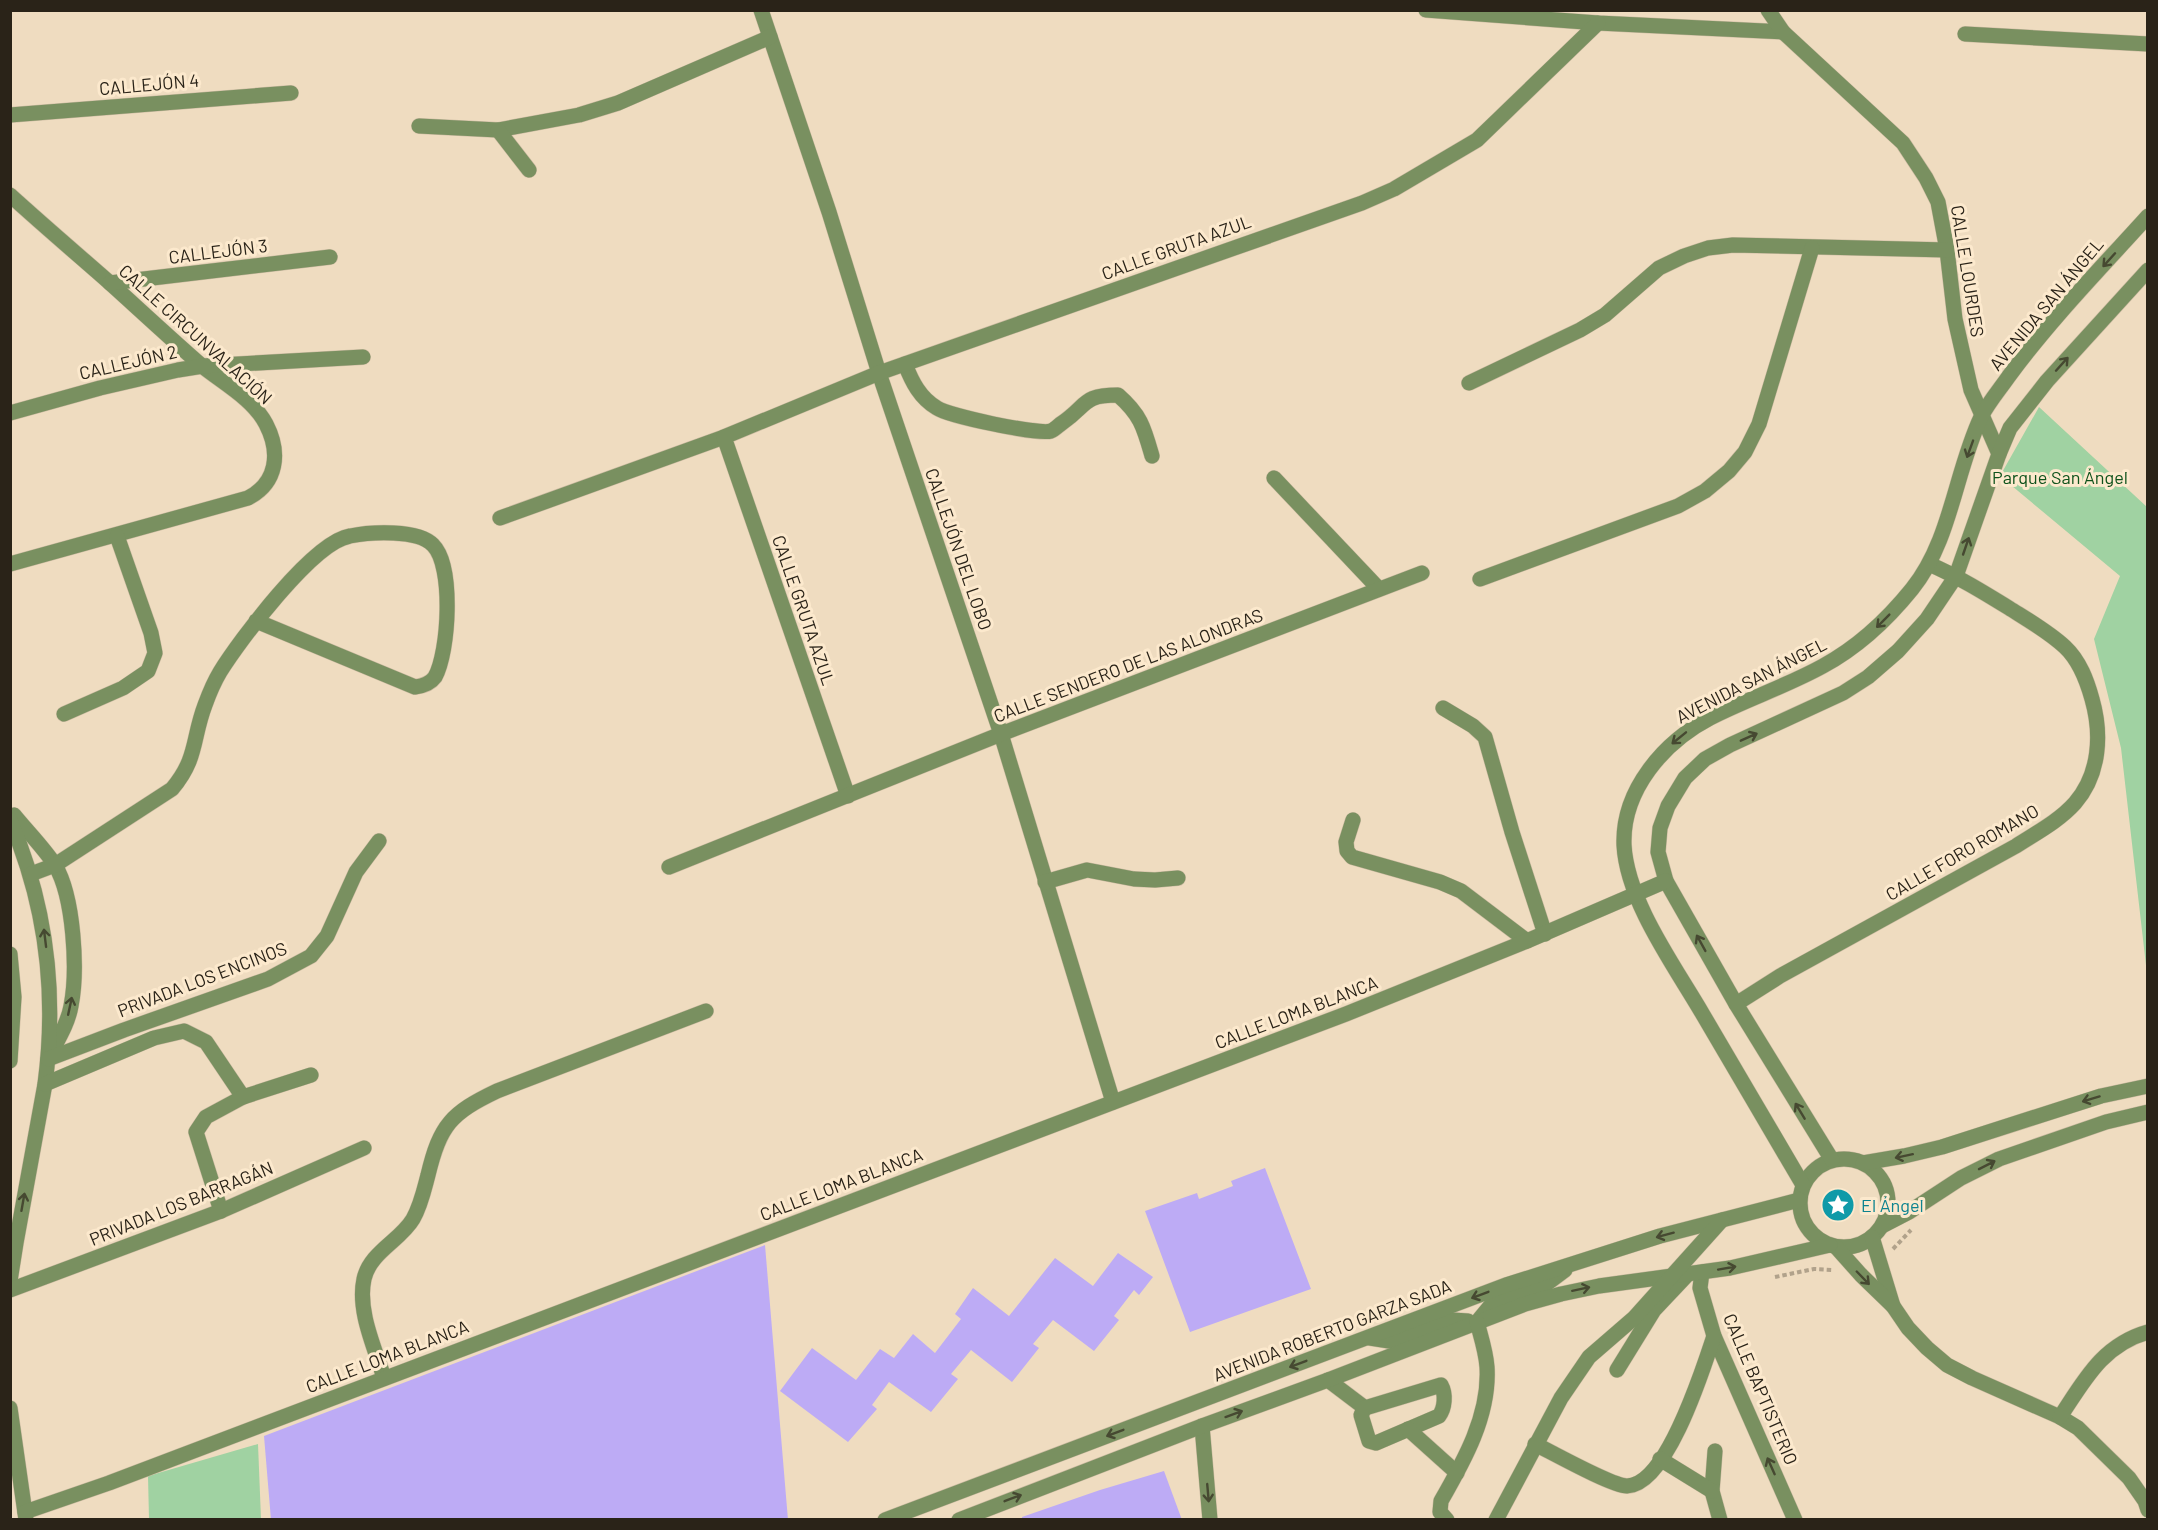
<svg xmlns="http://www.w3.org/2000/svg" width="2158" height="1530" viewBox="0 0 2158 1530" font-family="Barlow,sans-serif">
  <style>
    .green { fill: #a0d2a2 }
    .building { fill: #bdabf5 }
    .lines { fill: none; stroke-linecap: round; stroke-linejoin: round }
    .minor-casing { stroke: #ccbba2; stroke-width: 16 }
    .path { stroke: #b1a28b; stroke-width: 4; stroke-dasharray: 4.5 3; stroke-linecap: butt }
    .minor { stroke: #799060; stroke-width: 15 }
    .oneway { stroke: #464931 }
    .labels { text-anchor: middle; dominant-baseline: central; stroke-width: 6; stroke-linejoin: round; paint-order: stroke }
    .street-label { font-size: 18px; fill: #2a2318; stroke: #fce9cd }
    .park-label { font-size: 18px; fill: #0e521b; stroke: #fce9cd }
    .culture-label { font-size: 18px; fill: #0d838f; stroke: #fce9cd; text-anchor: start }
  </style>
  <rect width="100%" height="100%" fill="#efdcc0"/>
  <g class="green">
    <path d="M2039 407 2147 507V974L2121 748 2094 639 2120 576 2000 476Z"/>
    <path d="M258 1444 261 1519H149L148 1476Z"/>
  </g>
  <g class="building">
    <path d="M1265 1168 1311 1289 1190 1332 1145 1211 1197 1193 1199 1199 1233 1186 1231 1181Z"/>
    <path d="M765 1245 788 1520H271L264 1436Z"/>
    <path d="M1118 1253 1153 1277 1139 1295 1134 1290 1114 1316 1119 1320 1094 1351 1053 1320 1033 1344 1039 1348 1012 1382 971 1350 951 1374 958 1379 931 1412 889 1382 872 1405 877 1409 848 1442 780 1391 812 1348 856 1380 880 1349 894 1358 913 1334 935 1353 961 1319 955 1314 973 1288 1009 1316 1055 1258 1093 1286Z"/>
    <path d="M1164 1471 1182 1520H1022V1517L1100 1490Z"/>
  </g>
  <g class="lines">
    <defs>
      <g id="minor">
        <path d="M761 10 829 212 879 373 1001 734 1113 1102"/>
        <path d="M1426 10 1598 23 1783 32"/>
        <path d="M1768 10 1783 32 1903 143 1926 178 1938 202 1947 250 1955 319 1971 390 1999 454"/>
        <path d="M1965 34 2148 44"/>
        <path d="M10 115 291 93"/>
        <path d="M419 126 498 130 579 115 618 103 770 37"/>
        <path d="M498 130 529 170"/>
        <path d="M10 195C43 225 77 254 110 283 141 311 171 339 202 366 223 383 253 399 266 424 281 453 277 483 248 498L10 564"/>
        <path d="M110 283 330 257"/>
        <path d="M905 364C912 382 920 398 937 408 949 416 1038 435 1051 431 1054 430 1059 425 1062 423 1088 405 1082 395 1118 395 1141 415 1144 428 1152 456"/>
        <path d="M1469 383 1580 330 1605 315 1659 268 1684 256 1708 248 1733 245 1947 250"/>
        <path d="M10 413 100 388 178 370 203 366 363 357"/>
        <path d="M1274 478 1379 589"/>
        <path d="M500 518 724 437"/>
        <path d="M1480 579 1678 506 1705 491 1729 471 1745 452 1759 424 1812 248"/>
        <path d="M1443 708 1473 726 1485 737 1512 832 1545 934"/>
        <path d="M64 714 123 688 148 671 155 653 151 633 117 536"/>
        <path d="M848 796 724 437 879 373 1362 203 1394 189 1477 140 1598 23"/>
        <path d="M14 815C27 831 44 848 55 865 74 897 78 970 71 1006 68 1024 57 1041 49 1057"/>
        <path d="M10 820C46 904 57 993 45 1084L16 1243 10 1281"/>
        <path d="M1353 820 1346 842 1347 851 1352 857 1440 882 1461 891 1527 941"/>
        <path d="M669 867 1001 734 1422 573"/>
        <path d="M31 874 55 865 172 789C198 758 192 739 205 705 209 694 214 682 220 672 240 640 313 542 350 536 370 532 418 529 433 545 454 566 449 652 435 677 430 684 423 686 415 687L256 621"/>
        <path d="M1045 882 1087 870 1134 879 1155 880 1178 878"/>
        <path d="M10 954 14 997 10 1061"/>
        <path d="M1736 1004 1780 976 2016 846C2036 833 2059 821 2075 803 2100 774 2102 734 2092 699 2087 681 2080 661 2065 647 2049 632 2028 620 2009 608 1983 592 1957 576 1929 564"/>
        <path d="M48 1059 124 1030 268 979 311 956 327 936 356 872 379 841"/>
        <path d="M45 1084 154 1038 184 1031 206 1042 243 1097"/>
        <circle cx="1844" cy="1203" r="44"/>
        <path d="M1832 1160 1736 1004 1666 881 1658 852 1660 828 1668 806 1685 778 1705 759 1730 745 1843 693 1868 677 1898 651 1927 619 1956 576 1999 454 2010 428 2047 381 2148 270"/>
        <path d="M1863 1163 1904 1156 1942 1147 2101 1096 2148 1086"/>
        <path d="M1803 1185C1769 1128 1736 1070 1702 1013 1674 965 1627 901 1624 845 1622 790 1664 742 1710 718 1747 699 1787 686 1823 666 1858 647 1887 620 1912 589 1951 541 1955 472 1981 417 1988 403 2000 389 2009 376 2051 319 2101 268 2148 216"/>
        <path d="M221 1211 196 1132 206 1117 243 1097 311 1075"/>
        <path d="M1882 1226 1909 1212 1961 1178 1999 1159 2106 1122 2148 1112"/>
        <path d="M1872 1237 1893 1306"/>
        <path d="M1836 1247 1861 1275 1893 1306 1908 1328 1927 1348 1947 1365 1972 1378 2060 1417 2078 1428 2129 1478 2145 1501 2148 1510"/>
        <path d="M1702 1272 1700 1288 1714 1336 1795 1520"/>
        <path d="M10 1290 221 1211 364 1148"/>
        <path d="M1477 1322 1491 1305 1541 1288 1565 1270"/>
        <path d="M1370 1338 1389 1341 1453 1320 1468 1321"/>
        <path d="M1617 1370 1654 1310 1688 1274"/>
        <path d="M384 1378C375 1348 357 1311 364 1279 370 1252 400 1241 413 1219 421 1205 424 1190 428 1175 440 1125 451 1113 497 1091L706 1011"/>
        <path d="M1328 1380 1365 1408"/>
        <path d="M1441 1385C1446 1394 1445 1408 1439 1416L1376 1443 1369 1441 1361 1415 1365 1408Z"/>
        <path d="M10 1408 26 1520"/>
        <path d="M2060 1417C2084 1381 2102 1345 2148 1332"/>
        <path d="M1202 1426 1210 1520"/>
        <path d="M1408 1429 1457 1473"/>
        <path d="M1535 1444C1553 1453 1612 1486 1627 1486 1667 1485 1703 1369 1714 1336"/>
        <path d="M1715 1451 1712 1491 1720 1520"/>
        <path d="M1660 1459 1712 1491"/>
        <path d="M25 1512 109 1483 1346 1014 1527 941 1666 881"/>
        <path d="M885 1520 1506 1285 1660 1236 1799 1200"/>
        <path d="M959 1520 1202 1426 1328 1380 1525 1304 1561 1294 1599 1286 1730 1268 1830 1245"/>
        <path d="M1447 1520 1440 1512 1441 1501C1464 1461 1490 1415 1487 1367 1486 1352 1481 1337 1477 1322"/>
        <path d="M1496 1520 1561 1398 1589 1357 1634 1318 1722 1220"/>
      </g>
    </defs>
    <use href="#minor" class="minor-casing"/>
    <g class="path">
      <path d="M1893 1249 1911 1230"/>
      <path d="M1775 1277 1814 1269 1833 1270"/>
    </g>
    <use href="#minor" class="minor"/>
  </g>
  <defs><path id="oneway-shaft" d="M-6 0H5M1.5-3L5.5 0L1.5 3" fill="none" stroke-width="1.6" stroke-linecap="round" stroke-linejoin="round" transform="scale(1.5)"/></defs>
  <g class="oneway">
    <use href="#oneway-shaft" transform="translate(2109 260) rotate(132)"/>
    <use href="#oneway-shaft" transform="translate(2062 364) rotate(-48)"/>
    <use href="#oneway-shaft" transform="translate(1970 449) rotate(110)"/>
    <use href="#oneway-shaft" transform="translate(1966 546) rotate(-71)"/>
    <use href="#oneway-shaft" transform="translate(1883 621) rotate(135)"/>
    <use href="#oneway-shaft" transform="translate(1749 737) rotate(-24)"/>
    <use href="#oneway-shaft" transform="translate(1679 738) rotate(141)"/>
    <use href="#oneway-shaft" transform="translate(45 938) rotate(-97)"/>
    <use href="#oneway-shaft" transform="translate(1701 943) rotate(-119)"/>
    <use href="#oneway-shaft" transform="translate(70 1006) rotate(-78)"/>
    <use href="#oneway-shaft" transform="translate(2091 1099) rotate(163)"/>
    <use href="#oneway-shaft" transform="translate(1800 1111) rotate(-121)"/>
    <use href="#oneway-shaft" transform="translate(1904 1156) rotate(168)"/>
    <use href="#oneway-shaft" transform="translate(1987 1165) rotate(-27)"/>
    <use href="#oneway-shaft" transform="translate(23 1202) rotate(-80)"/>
    <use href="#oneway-shaft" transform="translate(1665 1235) rotate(165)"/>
    <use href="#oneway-shaft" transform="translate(1727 1268) rotate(-10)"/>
    <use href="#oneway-shaft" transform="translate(1863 1278) rotate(46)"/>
    <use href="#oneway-shaft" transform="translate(1581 1289) rotate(-12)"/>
    <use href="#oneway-shaft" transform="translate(1480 1295) rotate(159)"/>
    <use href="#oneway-shaft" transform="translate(1298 1364) rotate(159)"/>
    <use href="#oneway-shaft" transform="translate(1234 1414) rotate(-20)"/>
    <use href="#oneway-shaft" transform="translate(1115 1433) rotate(159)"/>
    <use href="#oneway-shaft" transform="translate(1771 1466) rotate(-114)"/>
    <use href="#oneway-shaft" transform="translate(1208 1493) rotate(85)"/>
    <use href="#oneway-shaft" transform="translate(1013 1498) rotate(-21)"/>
  </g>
  <defs>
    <symbol id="sight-disc" viewBox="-11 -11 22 22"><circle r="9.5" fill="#0f9aa8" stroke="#fce9cd"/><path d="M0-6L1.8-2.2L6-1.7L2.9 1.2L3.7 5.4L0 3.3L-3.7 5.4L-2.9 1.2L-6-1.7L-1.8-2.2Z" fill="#fff"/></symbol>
  </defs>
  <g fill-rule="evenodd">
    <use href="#sight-disc" x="1819" y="1186" width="38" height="38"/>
  </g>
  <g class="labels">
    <g class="street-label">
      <text transform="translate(149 84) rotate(-5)">CALLEJÓN 4</text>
      <text transform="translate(1176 247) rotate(-20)">CALLE GRUTA AZUL</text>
      <text transform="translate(218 251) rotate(-7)">CALLEJÓN 3</text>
      <text transform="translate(1968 271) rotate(81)">CALLE LOURDES</text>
      <text transform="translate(2046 304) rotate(-50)">AVENIDA SAN ÁNGEL</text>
      <text transform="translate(196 334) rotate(42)">CALLE CIRCUNVALACIÓN</text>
      <text transform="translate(128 362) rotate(-13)">CALLEJÓN 2</text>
      <text transform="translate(959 549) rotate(71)">CALLEJÓN DEL LOBO</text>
      <text transform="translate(804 610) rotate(71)">CALLE GRUTA AZUL</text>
      <text transform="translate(1128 665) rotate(-21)">CALLE SENDERO DE LAS ALONDRAS</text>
      <text transform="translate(1751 680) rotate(-27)">AVENIDA SAN ÁNGEL</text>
      <text transform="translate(1962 852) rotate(-30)">CALLE FORO ROMANO</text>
      <text transform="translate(202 979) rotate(-21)">PRIVADA LOS ENCINOS</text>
      <text transform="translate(1296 1012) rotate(-21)">CALLE LOMA BLANCA</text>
      <text transform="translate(841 1184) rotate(-21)">CALLE LOMA BLANCA</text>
      <text transform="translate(181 1203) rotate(-22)">PRIVADA LOS BARRAGÁN</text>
      <text transform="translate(1332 1330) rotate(-21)">AVENIDA ROBERTO GARZA SADA</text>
      <text transform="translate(387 1356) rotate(-21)">CALLE LOMA BLANCA</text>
      <text transform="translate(1761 1389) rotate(67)">CALLE BAPTISTERIO</text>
    </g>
    <g class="park-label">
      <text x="2060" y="477">Parque San Ángel</text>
    </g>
    <g class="culture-label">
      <text x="1861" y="1205">El Ángel</text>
    </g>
  </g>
  <rect width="2158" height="1530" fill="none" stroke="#2a2318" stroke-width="24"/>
</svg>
